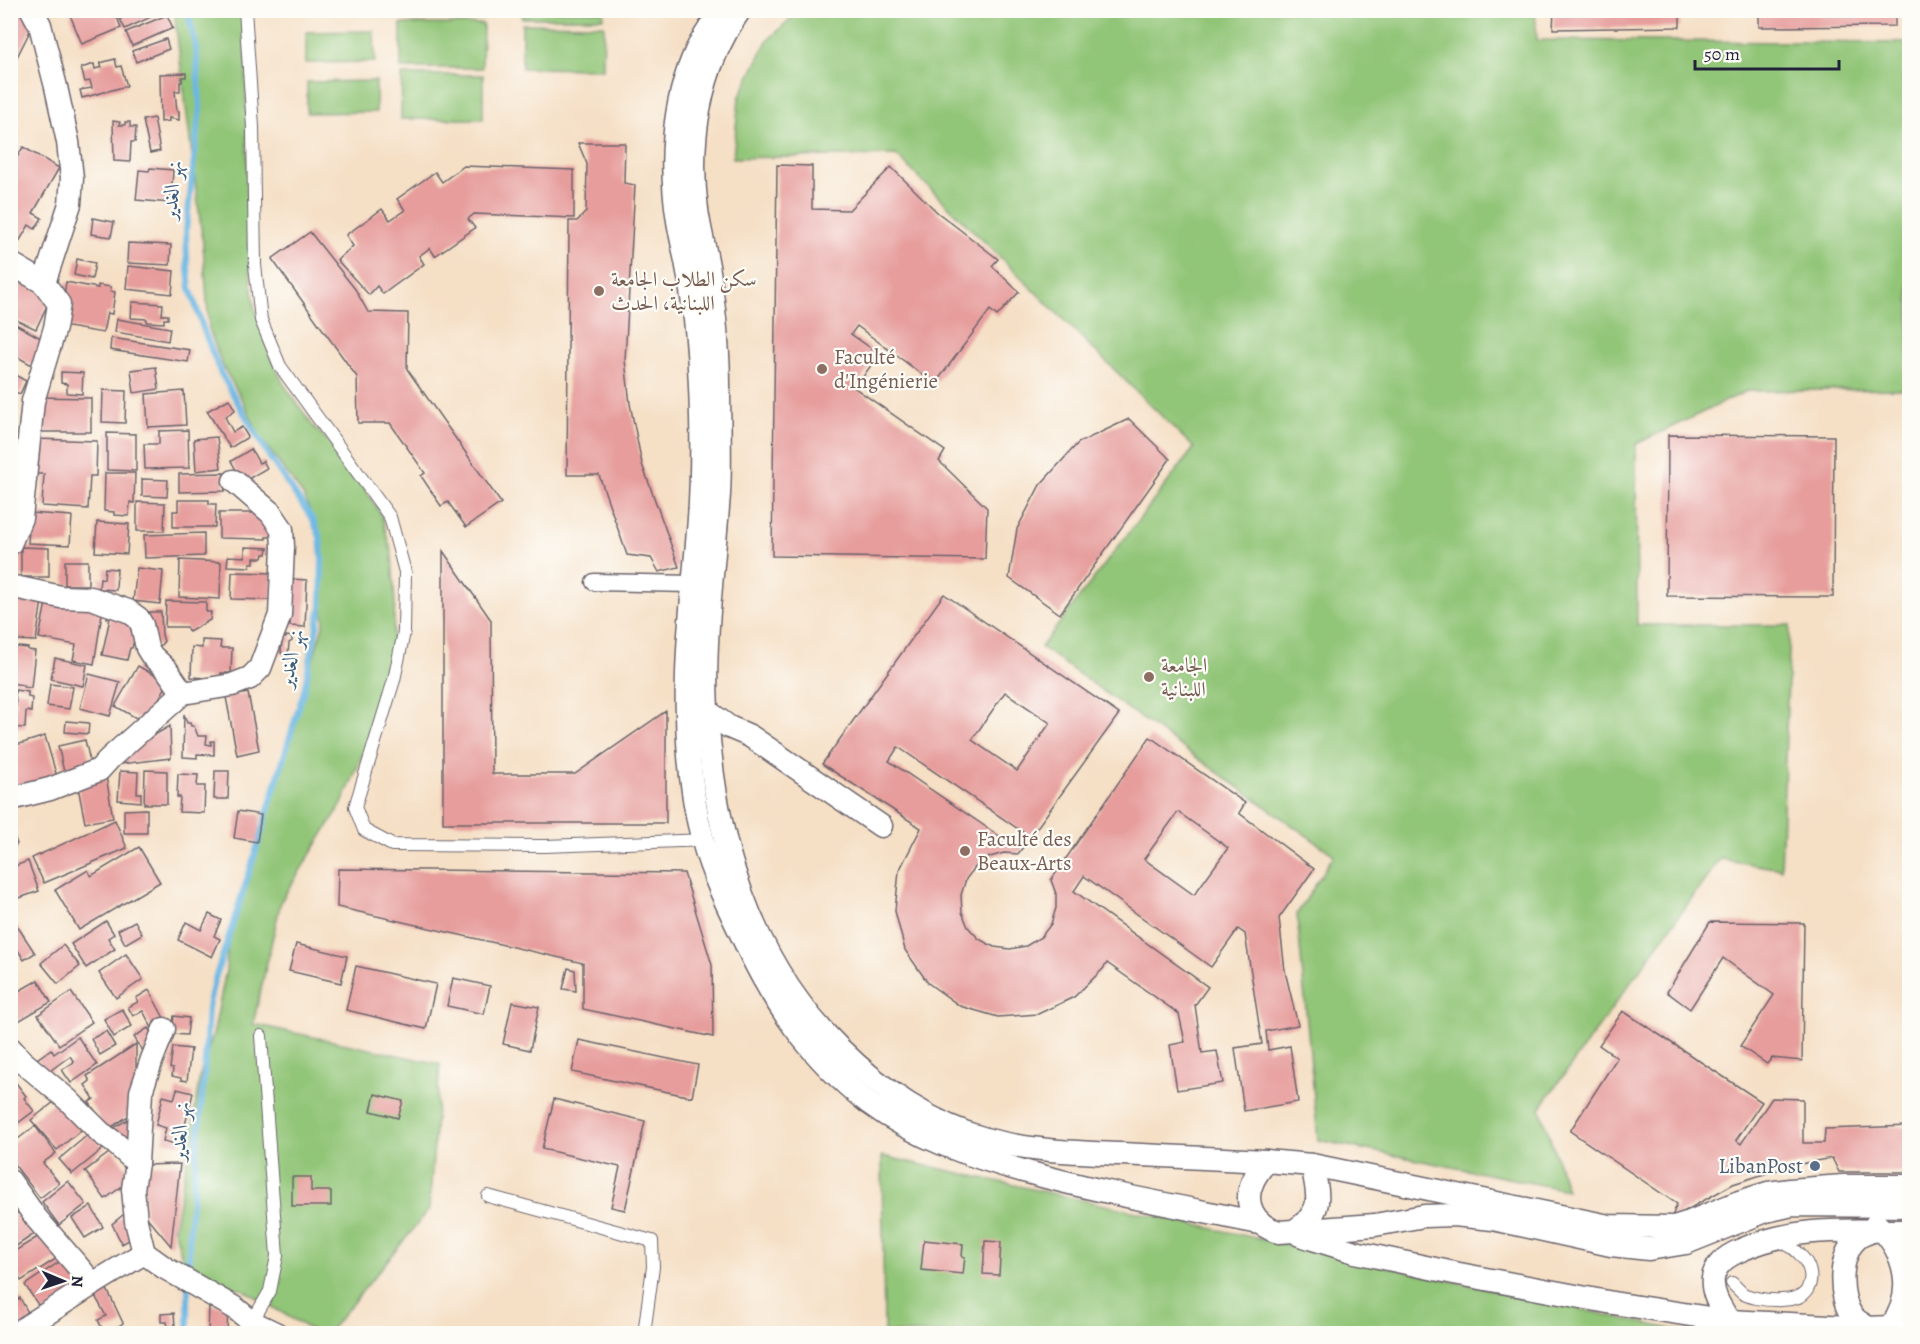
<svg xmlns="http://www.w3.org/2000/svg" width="1920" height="1344" viewBox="0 0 1920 1344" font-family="Alegreya,Amiri,serif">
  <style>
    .green { fill: #91c577; stroke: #5a7459; stroke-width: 1.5 }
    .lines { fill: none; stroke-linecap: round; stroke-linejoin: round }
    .stream { stroke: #6ab7e3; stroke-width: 6 }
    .building { fill: #e69d9c; fill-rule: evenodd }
    .service-casing { stroke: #6c646b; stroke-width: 14 }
    .pedestrian-casing { stroke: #6c646b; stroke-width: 19 }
    .minor-casing { stroke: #6c646b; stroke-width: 25 }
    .service { stroke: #fff; stroke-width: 12 }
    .pedestrian { stroke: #fff; stroke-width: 16 }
    .minor { stroke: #fff; stroke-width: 22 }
    .education-dot { fill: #8d6e63; stroke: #fdfcf7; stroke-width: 2 }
    .service-dot { fill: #5c6f8a; stroke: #fdfcf7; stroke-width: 2 }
    .labels { text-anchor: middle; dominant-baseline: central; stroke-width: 4.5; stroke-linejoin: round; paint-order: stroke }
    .education-label { font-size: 21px; fill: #785e54; stroke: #fdfcf7; text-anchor: start }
    .service-label { font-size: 21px; fill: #4e5e75; stroke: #fdfcf7; text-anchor: end }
    .water-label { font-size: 22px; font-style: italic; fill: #3f5e7e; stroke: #fdfcf7 }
  </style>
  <rect width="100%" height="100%" fill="#fdfcf7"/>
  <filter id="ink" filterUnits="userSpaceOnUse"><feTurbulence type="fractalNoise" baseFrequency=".0167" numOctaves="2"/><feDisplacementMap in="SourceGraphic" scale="12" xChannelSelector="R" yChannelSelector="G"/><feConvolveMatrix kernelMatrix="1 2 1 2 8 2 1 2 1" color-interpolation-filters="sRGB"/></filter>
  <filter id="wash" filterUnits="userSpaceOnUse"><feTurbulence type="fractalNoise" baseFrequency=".008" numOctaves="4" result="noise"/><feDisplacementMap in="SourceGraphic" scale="24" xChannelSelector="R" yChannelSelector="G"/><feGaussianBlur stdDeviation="1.35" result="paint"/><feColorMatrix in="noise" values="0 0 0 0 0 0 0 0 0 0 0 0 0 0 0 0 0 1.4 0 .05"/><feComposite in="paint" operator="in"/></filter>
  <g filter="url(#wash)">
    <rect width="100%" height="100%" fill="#f5dfc5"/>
    <g class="green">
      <path d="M1535 10 1537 40 1910 43 1909 389 1747 391 1636 444 1637 625H1790L1781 869 1720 859 1540 1108 1567 1190 1318 1140 1297 914 1334 855 1041 647 1194 448 896 155 733 158 739 98 767 41 799 11Z"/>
      <path d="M174 11H245L249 255 251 282 255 309 272 359 283 383 313 426 346 460 381 514 392 554 395 604 391 661 386 693 375 725 342 804 281 901 253 1024 440 1064 429 1210 328 1333H316L242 1289 189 1283 174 1228 190 1143 200 1075 214 1031 226 970 227 951 231 933 324 622 320 581 321 538 303 495 259 436 243 401 222 365 209 328 203 244Z"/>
      <path d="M401 11H483V19L401 18Z"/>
      <path d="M522 11H604L603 18H522Z"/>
      <path d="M401 24H483L482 68H401Z"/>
      <path d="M522 24 604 25 603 69 522 68Z"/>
      <path d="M374 31 375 62 306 63V32Z"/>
      <path d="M402 75H483V119H401Z"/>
      <path d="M376 81V112L307 113V82Z"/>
      <path d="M882 1156 1689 1333H884Z"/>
    </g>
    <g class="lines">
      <g class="stream">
        <path d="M187 10 196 46 200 107 186 230 187 259 190 288 204 331 220 372 270 458 313 520 320 537 322 558 321 606 304 690 251 867 213 985 208 1008 204 1076 190 1223 188 1276"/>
        <path d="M188 1334V1286"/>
      </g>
    </g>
    <g id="blocks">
      <g class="building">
        <path d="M10 10H27L34 23 10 71Z"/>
        <path d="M82 10H120L122 15 117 17 121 28 82 44 70 15Z"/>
        <path d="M125 10H161L162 12 125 29 120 19 127 15Z"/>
        <path d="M1554 10H1680V27L1553 29Z"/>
        <path d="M1759 10H1895V26L1759 27Z"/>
        <path d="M167 15 173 28 132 46 126 32Z"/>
        <path d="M166 39 169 49 136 62 132 51Z"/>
        <path d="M115 59 117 67 121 66 127 86 82 98 80 90 92 88 90 81 85 82 81 68 94 64 95 69 102 67 100 63Z"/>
        <path d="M186 73V77H182V82H180V91H175L177 111H179V120L169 118V121L161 122 160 74Z"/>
        <path d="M154 118 160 151 150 153 143 120Z"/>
        <path d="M113 121 120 122 119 125H125V122H130V127H136L135 142H131L130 162 114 161Z"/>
        <path d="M578 143H625L624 183 635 185 625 360 630 404 642 464 679 567 659 572 651 558 627 555 599 475H567L569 221H577L586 212 587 164Z"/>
        <path d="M23 147 59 168 33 213 42 218 35 229 29 225 13 252 10 250V169Z"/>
        <path d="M777 165 812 166V209L849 210 891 167 937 212 998 259 992 266 1019 292 997 316 990 310 935 384 857 326 851 334 879 354 855 388 945 451 939 461 987 508 985 559 772 556Z"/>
        <path d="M464 166 574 170V218L474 214 468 219 475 228 435 256 430 248 419 256 424 264 383 294 377 286 369 295 337 260 353 246 346 235 382 209 390 220 405 210 397 199 435 172 442 182Z"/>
        <path d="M150 168 173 170 171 203 136 200 139 170 149 171Z"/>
        <path d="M93 218 114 222 111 237 91 234Z"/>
        <path d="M310 232 355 289 368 312 408 313 407 369 501 503 466 527 448 502 441 506 421 476 425 473 390 423H358L357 377 272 259Z"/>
        <path d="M128 243 171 245 170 265 127 263Z"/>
        <path d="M77 259 95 263 92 279 74 275Z"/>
        <path d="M128 266 174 271 172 294 126 289Z"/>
        <path d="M16 281 51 297 36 329 10 317V295Z"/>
        <path d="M66 282 98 288V285L111 287 110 291 115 292 112 314 107 313 103 333 62 326 67 296 64 295Z"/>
        <path d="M132 302 163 304 162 315H168V319H164V323L147 322V319L131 318Z"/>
        <path d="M117 319 170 328 168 341 115 332Z"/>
        <path d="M10 321 46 341 32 365 10 353Z"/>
        <path d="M111 338 190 350 188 362 110 350Z"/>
        <path d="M156 367 159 389 134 393 131 370Z"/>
        <path d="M10 372 26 381 20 394 10 390Z"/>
        <path d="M61 372 83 373 82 394 67 393V384L61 383Z"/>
        <path d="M103 390 126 391 125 423 102 422Z"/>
        <path d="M184 391 186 425 148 427 146 394Z"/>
        <path d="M35 397 91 398V432H34Z"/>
        <path d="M229 399 235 410 225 417 233 432 242 427 248 437 230 448 207 411Z"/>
        <path d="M1129 419 1170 459 1060 614 1009 578 1017 529 1040 485 1078 443Z"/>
        <path d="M188 430 189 468 145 469 144 444H159V431Z"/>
        <path d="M107 433 136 434V471L107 470Z"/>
        <path d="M1668 435 1834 436 1833 597 1667 596Z"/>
        <path d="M217 437 221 468 196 471 194 439Z"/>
        <path d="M35 439 97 441 96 476H90L88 509 42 506 44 474H34Z"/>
        <path d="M251 449 259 463 263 461 267 468 243 482 231 461Z"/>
        <path d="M105 473H135L134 503 130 502 129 516 114 515V512L104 511Z"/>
        <path d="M224 473 225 491 179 492V474Z"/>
        <path d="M142 479 168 480 167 497 142 496Z"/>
        <path d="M178 500H209V504H216L215 527H173V511H178Z"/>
        <path d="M137 502 165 503 164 531H137Z"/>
        <path d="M30 513 72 516 70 545 28 543Z"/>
        <path d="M219 513H266L279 537H266V539L219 538Z"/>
        <path d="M97 522 129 524 127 554 95 552Z"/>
        <path d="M204 533V556L145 558 144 535Z"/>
        <path d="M21 547 49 548V577H21Z"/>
        <path d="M245 547 268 548 267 554H264L263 558H254V563H250V567L227 566 228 556 245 557Z"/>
        <path d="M443 551 491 620 492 774H575L666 711V823H443Z"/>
        <path d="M180 560 221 562 220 599 179 597Z"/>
        <rect x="65" y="561" width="23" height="24"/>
        <path d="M105 568 117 569 116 590 99 589 100 578 104 579Z"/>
        <path d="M137 568 163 571 160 604 133 601Z"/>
        <path d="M232 572 273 573 272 600 231 599Z"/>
        <path d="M292 579 307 580 305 627 290 626Z"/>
        <path d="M944 594 1119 714 1018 854 1004 853 990 857 976 866 966 879 961 895 962 912 968 927 979 939 994 947 1010 949 1026 946 1041 937 1051 924 1056 908V894L1051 880 1150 737 1245 803 1239 813 1314 869 1279 918 1285 971 1298 1025 1266 1031 1268 1050 1290 1046 1298 1102 1244 1111 1235 1048 1262 1044 1245 934 1238 929 1211 967 1084 876 1074 891 1208 987 1195 1005 1202 1053 1217 1051 1223 1083 1177 1090 1170 1045 1185 1042 1179 1014 1107 963 1103 969 1074 997 1038 1014 998 1017 960 1006 928 983 905 950 895 911 899 871 921 828 822 764ZM1005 692 1050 723 1017 771 972 740ZM898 747 1027 835 1017 848 889 761ZM1178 812 1228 848 1194 895 1144 859Z"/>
        <path d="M10 595 42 600 36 641 14 640 15 614H10Z"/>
        <path d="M47 597 103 607 94 664 73 660 76 645 39 638Z"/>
        <path d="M166 601 206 602V612H211L210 620 189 632 186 627H165Z"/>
        <path d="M110 606 132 625 131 630 136 632 132 648H130L127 660 102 655 110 618H107Z"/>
        <path d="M149 612H161L162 635 164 641 160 646 155 644 139 613 149 614Z"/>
        <path d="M286 636 292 637V641L289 643 288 655H284V653H281L282 638H286Z"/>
        <path d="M202 640 221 641 220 648H232L231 673H221V682L207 678 191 677 192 647 202 648Z"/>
        <path d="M10 646 28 648V650L35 651 31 688 23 687 24 685 10 683Z"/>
        <path d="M55 658 87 665 83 686 51 679Z"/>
        <path d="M138 666 168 683 145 723 115 706Z"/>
        <path d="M89 674 120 682 110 716 80 708Z"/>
        <path d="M50 684 73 687 69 709 47 706Z"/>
        <path d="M15 690 28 692V697L32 698 31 712 26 711 25 728 10 727V706L16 707Z"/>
        <path d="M248 693 259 750 237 755 226 697Z"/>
        <path d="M184 714 187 723H190L191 726H194L198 736H207L206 744 211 745V741H214V755L197 754V758L183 757Z"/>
        <path d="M66 721 89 723 88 734 65 732Z"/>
        <path d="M170 726 171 758 121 764 120 755Z"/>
        <path d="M45 736 57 777 16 790 10 773V747Z"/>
        <path d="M85 740 92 770 65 776 58 746Z"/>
        <path d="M145 770 167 771V804H144Z"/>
        <path d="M120 771 138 772 137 793H141V802L118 800Z"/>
        <path d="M215 771H229L228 799H214Z"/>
        <path d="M178 774 198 775 197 786H205L204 813 179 812 180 797H177Z"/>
        <path d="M106 776 113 818 85 823 77 782Z"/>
        <path d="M147 809V833H124V810Z"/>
        <path d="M238 811 261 815 257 842 234 838Z"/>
        <path d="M115 820 127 848 44 883 32 858Z"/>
        <path d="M11 828 17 844 11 850Z"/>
        <path d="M139 847 160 882 79 930 55 890 88 870 91 876Z"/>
        <path d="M28 861 39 891 14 900 10 890V868Z"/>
        <path d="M338 869 684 873 712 965 713 1037 583 1009V963L337 907Z"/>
        <path d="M209 914 221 920 214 936 220 939 212 957 178 940 186 922 201 930Z"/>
        <path d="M10 915 35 953 24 960 13 942 10 944Z"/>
        <path d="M106 921 114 934 108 938 115 949 86 968 71 944Z"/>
        <path d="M135 921 142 934 125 944 118 930Z"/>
        <path d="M1710 922 1804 923 1802 1061 1772 1058 1767 1064 1740 1046 1774 995 1723 958 1690 1009 1667 992Z"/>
        <path d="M296 944 347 956 341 983 289 971Z"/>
        <path d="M63 945 80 966 58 984 41 963Z"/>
        <path d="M126 954 143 979 116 998 99 973Z"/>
        <path d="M356 966 436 984 426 1029 346 1010Z"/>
        <path d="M568 968 575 970 576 991 563 989Z"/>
        <path d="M453 978 490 986 484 1014 447 1006Z"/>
        <path d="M38 980 51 1002 10 1026V996Z"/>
        <path d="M149 990 165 1020 152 1028 143 1011 133 1016 128 1007 138 1002 136 998Z"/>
        <path d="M71 992 92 1022 59 1045 38 1015Z"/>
        <path d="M512 1002 539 1007 530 1050 503 1044Z"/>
        <path d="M122 1009 132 1026 114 1037 104 1019Z"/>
        <path d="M1623 1011 1762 1102 1736 1140 1741 1144 1772 1098 1803 1099V1143H1824L1825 1129 1910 1126V1172H1839L1832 1158 1810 1162 1780 1169 1733 1184 1671 1219 1677 1204 1570 1131 1617 1058 1599 1045Z"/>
        <path d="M174 1016 189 1018 187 1035 172 1034Z"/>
        <path d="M148 1028 155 1038 145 1054 134 1037Z"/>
        <path d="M106 1031 115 1046 100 1055 91 1039Z"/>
        <path d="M78 1037 97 1065 71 1083 62 1070 74 1062 70 1056 47 1073 37 1059 51 1049 54 1054Z"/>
        <path d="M579 1040 698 1065 692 1097 572 1072Z"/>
        <path d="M136 1044V1111L104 1132 98 1115 89 1102 94 1099 85 1085 90 1081 87 1076Z"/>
        <path d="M173 1047 191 1049 187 1081 181 1080V1078L172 1076 173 1069 170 1068Z"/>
        <path d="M10 1075 26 1096 24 1098 34 1111 10 1129Z"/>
        <path d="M177 1089 193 1093 180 1145 163 1141 166 1128 156 1125 163 1096 174 1099Z"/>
        <path d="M375 1094 403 1101 398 1118 371 1111Z"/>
        <path d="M59 1098 86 1126 57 1150 31 1120Z"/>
        <path d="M554 1099 645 1121 625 1210 611 1207 620 1167 542 1149Z"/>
        <path d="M137 1114 135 1151 110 1130Z"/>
        <path d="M35 1126 56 1153 43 1163 59 1183 40 1198 10 1159V1145Z"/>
        <path d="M91 1132 104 1148 72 1174 59 1159Z"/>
        <path d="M113 1150 133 1178 105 1199 85 1171Z"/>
        <path d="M180 1164 171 1246 145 1215 144 1165Z"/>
        <path d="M292 1177H311V1191H331V1206H292Z"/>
        <path d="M68 1181 86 1204 59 1225 42 1202Z"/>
        <path d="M91 1206 103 1227 85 1238 72 1218Z"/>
        <path d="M129 1210 136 1236 122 1244 112 1224Z"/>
        <path d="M21 1211 36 1233 10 1250V1217Z"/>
        <path d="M44 1233 59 1257 21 1281 10 1264V1254Z"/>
        <path d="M924 1240 963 1244 962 1257H965L963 1274 921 1270Z"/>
        <path d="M985 1241 1001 1242 999 1275 983 1274Z"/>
        <path d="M68 1256 87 1285 44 1314 25 1285Z"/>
        <path d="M106 1287 123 1323 117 1327 103 1330 98 1320 106 1316 94 1294Z"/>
        <path d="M20 1298 32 1320 10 1332V1303Z"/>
        <path d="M209 1305 228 1306 227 1334H208Z"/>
        <path d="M174 1313 175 1326 168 1327 167 1322H161V1314Z"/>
      </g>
    </g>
  </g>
  <g filter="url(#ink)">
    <use href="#blocks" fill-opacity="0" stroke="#6c646b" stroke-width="1.5"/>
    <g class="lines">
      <defs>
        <g id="service">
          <path d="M245 10 253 127 255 265 261 320 280 366 390 517 405 572 404 632 394 680 355 807 364 830 392 845 545 846 707 840"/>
          <path d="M488 1196 652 1241 653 1267 644 1334"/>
          <path d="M1732 1283C1735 1286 1739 1290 1742 1293 1755 1301 1799 1305 1807 1290 1819 1269 1797 1246 1778 1241"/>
          <path d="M252 1322 270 1291 277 1256 261 1036"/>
        </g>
        <path id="pedestrian" d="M594 582 692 584"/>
        <g id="minor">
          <path d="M721 10C713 24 703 37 696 51 672 103 669 165 678 221 682 244 688 267 691 291 698 332 700 374 701 416 702 458 701 501 697 543 692 600 685 658 687 716 688 757 692 801 703 841 712 874 727 905 742 936 772 1002 810 1058 869 1103 916 1138 972 1157 1027 1172 1103 1193 1181 1207 1259 1223"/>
          <path d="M740 10C699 68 688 141 697 210 700 233 707 255 710 278 715 314 719 350 719 386 719 422 721 458 719 494 714 565 703 640 707 710 713 834 748 959 839 1048 880 1089 932 1125 989 1140 1032 1151 1076 1152 1120 1154 1169 1156 1218 1159 1266 1161"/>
          <path d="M10 263 44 283"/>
          <path d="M10 544 21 518 33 401 55 328 59 304 44 283 70 204 72 178 68 142 56 87 40 25 32 10"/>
          <path d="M10 586 61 597 91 598 128 611 138 618 142 625 147 648 152 656 167 670 183 693"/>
          <path d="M697 711H707L729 727 750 736 881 826"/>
          <path d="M10 799 50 789 99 770 110 758 183 693 232 685 250 678 260 668 280 615 283 547 282 529 271 513 234 481"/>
          <path d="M164 1029 152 1059 141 1092 137 1163 133 1189 136 1221 144 1253 165 1268 235 1308 252 1322 277 1334"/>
          <path d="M10 1048 23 1062 68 1100 101 1133 115 1143 137 1163"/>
          <path d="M1312 1165 1609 1226 1674 1227 1690 1222 1739 1202 1768 1193 1790 1190 1843 1186H1910"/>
          <path d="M10 1181 37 1219 93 1284 144 1253"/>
          <path d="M1876 1224C1906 1251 1916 1292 1891 1327"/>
          <path d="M1294 1231C1324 1212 1319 1197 1312 1165L1266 1161C1262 1167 1256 1174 1253 1181 1242 1204 1255 1226 1279 1232L1375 1225 1424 1216 1454 1215 1493 1219 1611 1245 1649 1249 1686 1243 1766 1211 1792 1205 1910 1206"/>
          <path d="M1300 1235 1355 1252 1454 1273 1613 1303 1729 1321 1868 1328 1910 1326"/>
          <path d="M1729 1321C1721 1308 1711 1294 1713 1278 1715 1264 1729 1255 1741 1250 1797 1225 1850 1231 1910 1231"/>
          <path d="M1868 1328C1863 1324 1857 1321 1853 1317 1838 1298 1838 1252 1859 1237 1863 1234 1868 1233 1872 1231L1873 1228"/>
          <path d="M15 1334 93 1284"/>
        </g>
      </defs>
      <use href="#service" class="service-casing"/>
      <use href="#pedestrian" class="pedestrian-casing"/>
      <use href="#minor" class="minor-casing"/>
      <use href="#service" class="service"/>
      <use href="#pedestrian" class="pedestrian"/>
      <use href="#minor" class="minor"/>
    </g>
  </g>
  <g class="education-dot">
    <circle cx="599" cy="291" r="6"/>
    <circle cx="822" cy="369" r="6"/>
    <circle cx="1149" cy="677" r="6"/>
    <circle cx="965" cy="851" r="6"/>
  </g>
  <circle class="service-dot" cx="1815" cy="1166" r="6"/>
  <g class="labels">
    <g class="education-label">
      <text x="611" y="279">سكن الطلاب الجامعة<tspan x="611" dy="24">اللبنانية، الحدث</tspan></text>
      <text x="834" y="357">Faculté<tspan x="834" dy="24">d'Ingénierie</tspan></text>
      <text x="1161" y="665">الجامعة<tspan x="1161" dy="24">اللبنانية</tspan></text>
      <text x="977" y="839">Faculté des<tspan x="977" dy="24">Beaux-Arts</tspan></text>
    </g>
    <g class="service-label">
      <text x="1803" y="1166">LibanPost</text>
    </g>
    <g class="water-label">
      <text transform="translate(172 190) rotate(-84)">نهر الغدير</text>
      <text transform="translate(291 658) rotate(-78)">نهر الغدير</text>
      <text transform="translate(180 1131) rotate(-85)">نهر الغدير</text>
    </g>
  </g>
  <rect width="1920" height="1344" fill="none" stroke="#fdfcf7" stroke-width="36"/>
  <g transform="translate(63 1281) rotate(92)" stroke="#fdfcf7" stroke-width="4.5" paint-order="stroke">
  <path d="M0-4.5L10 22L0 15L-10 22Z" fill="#22223b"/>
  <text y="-9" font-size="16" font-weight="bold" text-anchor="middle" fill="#22223b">N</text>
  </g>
  <path d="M1695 60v9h144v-9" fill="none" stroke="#22223b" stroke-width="3"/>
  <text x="1704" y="60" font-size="18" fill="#22223b" stroke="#fdfcf7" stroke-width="4.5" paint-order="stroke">50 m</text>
</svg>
